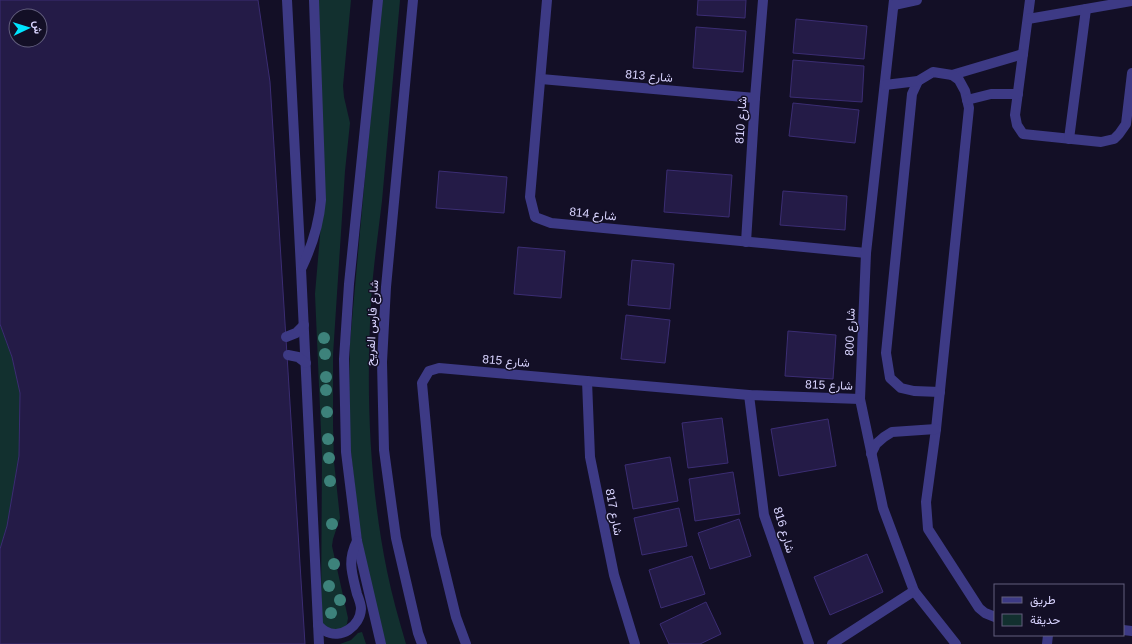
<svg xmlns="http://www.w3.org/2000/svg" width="1132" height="644" viewBox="0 0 1132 644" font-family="Helvetica,Vazirmatn,sans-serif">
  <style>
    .green { fill: #12302f }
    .building { fill: #241b47; stroke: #3b2d73; fill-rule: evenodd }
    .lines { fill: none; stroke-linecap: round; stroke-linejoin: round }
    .minor { stroke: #3d3a85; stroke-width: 10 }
    .tree { fill: #3d827b }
    .labels { text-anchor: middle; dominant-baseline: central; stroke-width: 3; stroke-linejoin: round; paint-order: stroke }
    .street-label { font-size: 12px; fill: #d9d4ff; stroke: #130f26 }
  </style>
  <rect width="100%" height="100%" fill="#130f26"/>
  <g class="green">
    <path d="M317 0H351L343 86 344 97 350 123 345 171 333 355V425L334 462 340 518 333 539 332 546 348 618 347 624 344 629H323L321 618 322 454 315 294 324 189Z"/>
    <path d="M381 0H400C394 67 388 134 382 201 378 235 373 268 371 302 366 392 369 483 387 571 392 596 399 620 406 644H386L371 589 359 525 350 444 349 393 350 342Z"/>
    <path d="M0 324 12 357 20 393 19 456 7 526 0 549Z"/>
    <path d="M362 632 366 644H340L351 640 358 633Z"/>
  </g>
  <g class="building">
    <path d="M0 0H258L270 82 305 644H0V549L7 526 19 456 20 393 12 357 0 324ZM16 16H40V40H16Z"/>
    <path d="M698 0H746L745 18 697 15Z"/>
    <path d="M796 19 867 26 864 59 793 53Z"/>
    <path d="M696 27 746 31 743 72 693 68Z"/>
    <path d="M793 60 864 66 862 102 790 97Z"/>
    <path d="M793 103 859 110 855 143 789 136Z"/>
    <path d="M667 170 732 175 729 217 664 212Z"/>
    <path d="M439 171 507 177 504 213 436 208Z"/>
    <path d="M783 191 847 196 845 230 780 225Z"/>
    <path d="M518 247 565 251 561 298 514 294Z"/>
    <path d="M632 260 674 264 670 309 628 305Z"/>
    <path d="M626 315 670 320 665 363 621 359Z"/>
    <path d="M788 331 836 335 833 379 785 376Z"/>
    <path d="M722 418 728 463 688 468 682 423Z"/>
    <path d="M828 419 836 466 779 476 771 429Z"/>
    <path d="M670 457 678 501 633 509 625 465Z"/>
    <path d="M733 472 740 514 695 521 689 479Z"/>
    <path d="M679 508 687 546 642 555 634 518Z"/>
    <path d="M739 519 751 556 710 569 698 533Z"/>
    <path d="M867 554 883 592 830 615 814 577Z"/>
    <path d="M692 556 705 594 661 608 649 570Z"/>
    <path d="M706 602 721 634 700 644H669L660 624Z"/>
  </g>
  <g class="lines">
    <g class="minor">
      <path d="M287 0 301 269 319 644"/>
      <path d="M378 0 349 284 344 359 346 452 357 541 381 644"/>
      <path d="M413 0 386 287 382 362 384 450 396 538 418 633 422 644"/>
      <path d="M547 0 530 197 535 217 551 223 866 253"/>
      <path d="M894 0 866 253 860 399 883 508 914 591 956 644"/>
      <path d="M1030 0 1015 115 1017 125 1023 134 1101 142 1114 139 1119 134 1126 124 1132 73"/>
      <path d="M894 5 917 0"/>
      <path d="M1028 19 1132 1"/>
      <path d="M952 75 1023 54"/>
      <path d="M541 79 755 98"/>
      <path d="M918 81 912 94 886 353 890 378 901 388 914 391 940 392"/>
      <path d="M885 85 918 81 933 72 952 75 959 80 965 91 969 108 936 429 926 502 928 529 979 608 985 613 995 617"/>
      <path d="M967 100 991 94H1018"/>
      <path d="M1069 139 1086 9"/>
      <path d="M746 242 755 98 763 0"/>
      <path d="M302 267C312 246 319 224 321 200L314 0"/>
      <path d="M286 337 296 333 304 325"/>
      <path d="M288 355 298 357 306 363"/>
      <path d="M587 381 590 457 614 575 635 644"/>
      <path d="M749 395 764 515 809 644"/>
      <path d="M871 454 876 444 884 437 892 432 936 429"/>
      <path d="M318 625C320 627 323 630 325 631 341 640 360 626 361 609 361 605 359 599 357 594 352 573 347 561 357 541"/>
      <path d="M1123 630 1132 631"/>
      <path d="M466 644 456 617 436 535 422 383 429 371 439 368 587 381 749 395 860 399"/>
      <path d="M832 644 914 591"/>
      <path d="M1047 644 1048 635"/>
    </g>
  </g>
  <g class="tree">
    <circle cx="324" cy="338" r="6"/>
    <circle cx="325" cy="354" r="6"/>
    <circle cx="326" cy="377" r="6"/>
    <circle cx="326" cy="390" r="6"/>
    <circle cx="327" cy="412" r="6"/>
    <circle cx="328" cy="439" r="6"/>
    <circle cx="329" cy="458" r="6"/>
    <circle cx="330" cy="481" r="6"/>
    <circle cx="332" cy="524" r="6"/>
    <circle cx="334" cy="564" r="6"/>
    <circle cx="329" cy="586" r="6"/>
    <circle cx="340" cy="600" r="6"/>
    <circle cx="331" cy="613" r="6"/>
  </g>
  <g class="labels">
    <g class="street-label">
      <text transform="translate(649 76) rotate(5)">شارع 813</text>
      <text transform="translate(741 120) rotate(-86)">شارع 810</text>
      <text transform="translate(593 214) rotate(6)">شارع 814</text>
      <text transform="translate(372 323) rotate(-87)">شارع فارس الفريح</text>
      <text transform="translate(850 332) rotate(-88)">شارع 800</text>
      <text transform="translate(506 361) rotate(5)">شارع 815</text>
      <text transform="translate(829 385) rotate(2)">شارع 815</text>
      <text transform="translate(614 512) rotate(79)">شارع 817</text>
      <text transform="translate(784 530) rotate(73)">شارع 816</text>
    </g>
  </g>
  <rect x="994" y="584" width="130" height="52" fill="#130f26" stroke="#625e7d"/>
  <rect x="1002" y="597" width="20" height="6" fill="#3d3a85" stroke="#625e7d"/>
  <text x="1030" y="604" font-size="12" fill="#d9d4ff">طريق</text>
  <rect x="1002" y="614" width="20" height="12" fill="#12302f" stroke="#625e7d"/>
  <text x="1030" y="624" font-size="12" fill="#d9d4ff">حديقة</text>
  <g transform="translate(28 28) rotate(86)"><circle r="19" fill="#130f26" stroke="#625e7d"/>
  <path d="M0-3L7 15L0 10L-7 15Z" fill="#00e5ff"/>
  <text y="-6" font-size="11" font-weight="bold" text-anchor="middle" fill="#d9d4ff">ش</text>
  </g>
</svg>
